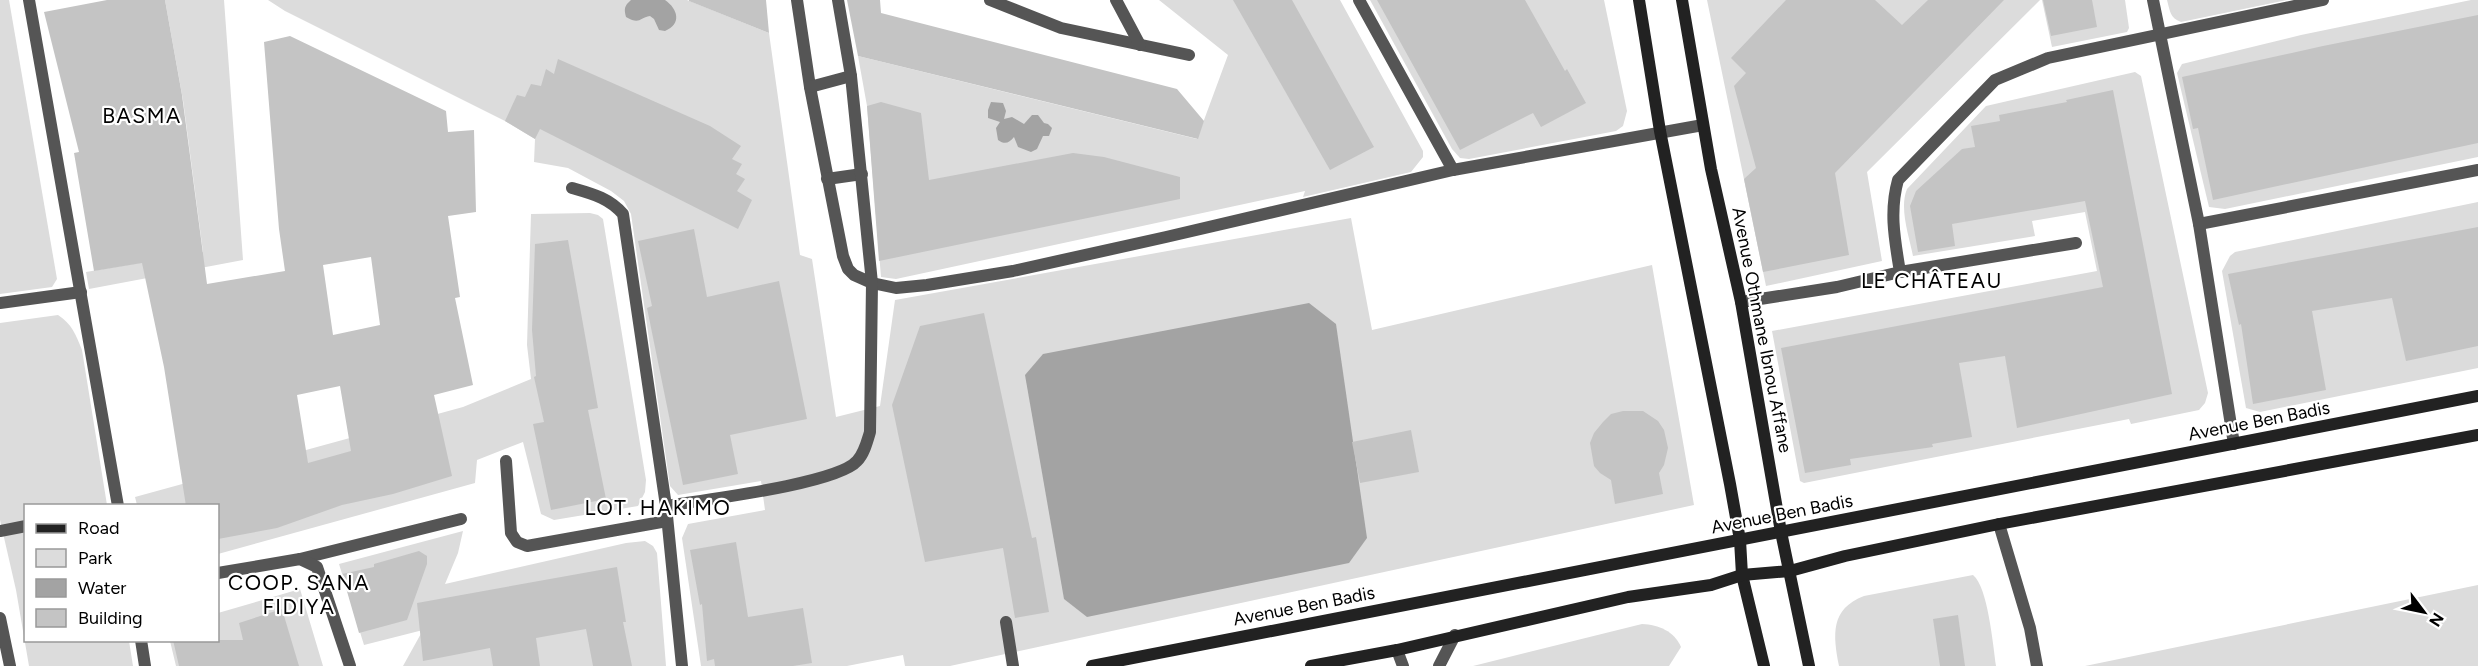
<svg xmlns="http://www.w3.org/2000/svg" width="2478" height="666" viewBox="0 0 2478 666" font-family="Figtree,sans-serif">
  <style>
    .green { fill: #dcdcdc }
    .water { fill: #a3a3a3 }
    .building { fill: #c4c4c4; fill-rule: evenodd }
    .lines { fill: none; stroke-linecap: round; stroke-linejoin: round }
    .street { stroke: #555; stroke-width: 12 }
    .secondary { stroke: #222; stroke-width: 12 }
    .labels { text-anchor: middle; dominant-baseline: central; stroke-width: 4.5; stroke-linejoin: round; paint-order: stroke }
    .street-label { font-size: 18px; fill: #000; stroke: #fff }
    .quarter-label { font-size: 21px; letter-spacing: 1.5px; fill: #000; stroke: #fff }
  </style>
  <rect width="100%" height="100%" fill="#fff"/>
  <g class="green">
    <path d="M0 0H9L57 279 52 287 0 294Z"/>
    <path d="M165 0H224L243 260 89 289 86 272 203 252 183 100Z"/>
    <path d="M268 0H687L769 33 800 255 812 259 836 417 880 406 895 300 1351 218 1372 330 1652 265 1694 505 950 666H905L903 655 847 666H701L682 538 688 524 765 510 761 481 678 495 670 486 631 214 624 201 611 191 568 168 534 162 535 139 505 121 285 11Z"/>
    <path d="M1159 0H1340L1423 151V157L1411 172 1303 197 1305 191 896 279 881 277 867 106 858 56 1197 139 1228 55Z"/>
    <path d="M1370 0H1604L1627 111 1623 126 1616 131 1469 159 1460 158 1452 149Z"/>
    <path d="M1707 0H2040L1867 172 1882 261 1766 286Z"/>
    <path d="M2042 0H2125L2129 28 2127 32 2052 47Z"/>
    <path d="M2167 0H2287L2181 22C2170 18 2170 11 2167 0Z"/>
    <path d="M2471 0H2478V157L2225 209 2209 207 2177 73 2182 64 2301 35Z"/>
    <path d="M2135 72 2141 76 2208 393 2205 403 2199 410 2131 424 2129 419 1804 483 1800 481 1772 331 2097 271 2085 212 2032 221 2035 236 1913 256C1909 236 1899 208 1907 189L1986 106Z"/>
    <path d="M2478 202V368L2260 412 2246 408 2222 271 2230 256 2235 252Z"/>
    <path d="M590 213 598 215 603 219 646 480 645 492 638 506 554 520 541 514 523 442 477 460 475 483 218 554V506L137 505 135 497 463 407 531 379 527 345 531 214Z"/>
    <path d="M58 315C72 324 76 335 82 350L107 505 26 506V640L129 641 133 666H29L16 590 0 520V323Z"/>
    <path d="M463 531 458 553 445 584 626 543 645 541 653 546 657 553 666 666H403L423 630 364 645 339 564Z"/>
    <path d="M1973 575C1988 587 1993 645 1996 666H1839C1833 635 1830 609 1864 596Z"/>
    <path d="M2478 585V666H2085Z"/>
    <path d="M300 589 323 666H176L170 641 218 640V613Z"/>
    <path d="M1642 624C1659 625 1674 631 1681 647L1669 666H1473Z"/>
  </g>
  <g class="water">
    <path d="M631 0H665C678 9 682 24 665 31L659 30 654 19 650 16C639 18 640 25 626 17 624 9 624 6 631 0Z"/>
    <path d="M991 102 1003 103 1006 111 1004 119 1012 117 1024 124 1032 115H1038L1044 123 1048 124 1052 128 1049 136H1043L1037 149 1031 152 1018 147 1014 137C1009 143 1005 145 998 140L996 128 1000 122 988 118V110Z"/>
    <path d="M1309 303 1336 324 1367 538 1349 563 1087 617 1064 599 1025 375 1043 354Z"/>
  </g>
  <g class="building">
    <path d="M107 0H165L182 95 207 284 285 271 279 229 264 42 290 36 446 111 448 132 474 130 476 212 448 216 460 297 455 298 473 385 434 395 452 476 393 494 342 505 277 528 218 539V506H186L164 367 142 263 94 271 74 153 79 152 44 12ZM371 257 380 325 333 335 323 265ZM340 386 351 451 308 463 297 395Z"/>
    <path d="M766 0 769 33 689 1V0Z"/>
    <path d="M847 0H880L881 13 1177 89 1204 121 1198 139 858 56Z"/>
    <path d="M1233 0H1292L1374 147 1330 170Z"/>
    <path d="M1377 0H1525L1565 71 1567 69 1586 103 1541 127 1533 113 1460 150Z"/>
    <path d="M1786 0H1875L1902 25 1928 0H2004L1835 173 1849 255 1763 272 1744 179 1756 168 1734 86 1746 73 1731 58Z"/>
    <path d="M2043 0H2092L2097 27 2051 36Z"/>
    <path d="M2478 15V143L2213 200 2198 128 2193 129 2182 77 2323 46Z"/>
    <path d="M558 59 710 126 741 146 732 159 742 164 736 174 745 179 737 191 752 200 738 229 540 129 535 139 505 121 517 95 525 97 531 84 541 86 546 69 554 74Z"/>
    <path d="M2113 90 2172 394 2017 428 2005 356 1959 363 1972 437 1932 444 1933 447 1850 459 1851 465 1805 473 1781 348 2103 287 2085 201 1952 224 1955 246 1918 252 1910 206 1916 191 1962 149 1975 147 1971 126 2000 121 1999 115 2067 102 2066 100Z"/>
    <path d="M881 102 921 113 929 180 1073 153 1104 157 1180 177V199L879 261 867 106Z"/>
    <path d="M2478 227V346L2406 361 2392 298 2312 311 2326 390 2253 404 2241 324 2239 325 2228 274Z"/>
    <path d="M694 229 707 297 779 281 807 419 730 435 738 474 683 485 647 308 652 306 638 241Z"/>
    <path d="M568 240 598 408 588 410 606 499 551 510 533 424 544 422 534 377 536 376 532 330 535 244Z"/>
    <path d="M984 313 1032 538 1036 537 1049 612 1015 618 1003 548 925 562 892 405 920 326Z"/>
    <path d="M1623 411H1643L1658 421 1664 430 1668 448 1664 465 1659 473 1663 494 1615 504 1611 480 1600 473 1594 466 1590 443 1594 433 1603 422 1611 414Z"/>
    <path d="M1411 430 1419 472 1360 483 1352 442Z"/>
    <path d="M736 542 748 617 803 608 812 663 793 666H715L714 659 707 661 702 604 700 605 690 550Z"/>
    <path d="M419 551 427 556V564L407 620 359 633 342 574 374 567V564Z"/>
    <path d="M617 567 626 622H623L632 666H593L586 629 536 638 540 666H493L490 648 423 661 417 603Z"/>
    <path d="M282 609 299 666H179L173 640H243L239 623Z"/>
    <path d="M1958 615 1965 666H1940L1933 619Z"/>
  </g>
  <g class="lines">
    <g class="street">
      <path d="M29 0 118 506"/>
      <path d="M797 0 810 87 843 256 848 269 854 275 872 283 896 288 927 285 1013 271 1166 237 1453 170 1703 125"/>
      <path d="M990 0 1061 28 1189 55"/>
      <path d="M1116 0 1140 45"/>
      <path d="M1359 0 1453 170"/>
      <path d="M2153 0 2199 224 2234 444"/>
      <path d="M810 87 851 76"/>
      <path d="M827 179 862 174"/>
      <path d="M572 188C593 194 609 198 623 214L666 506"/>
      <path d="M2199 224 2478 170"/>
      <path d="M1900 272 2076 243"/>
      <path d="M1741 302 1837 287 1900 272C1895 241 1889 212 1898 180L1995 80 2048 58 2323 0"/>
      <path d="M0 303 81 292"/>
      <path d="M506 461 511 533 517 542 527 546 667 521"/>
      <path d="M1999 524 2030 628 2037 666"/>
      <path d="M0 531 26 526"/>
      <path d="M300 559 461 519"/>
      <path d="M218 573 300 559 317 567 350 666"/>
      <path d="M0 618 10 666"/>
      <path d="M1006 622 1013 666"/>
      <path d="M141 640 145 666"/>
      <path d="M1397 650 1403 666"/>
      <path d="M682 666 666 506C702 500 837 484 857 461 864 454 867 442 870 432L872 283 851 76 838 0"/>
      <path d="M1439 666 1455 635"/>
    </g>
    <g class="secondary">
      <path d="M1639 0 1660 131 1730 484 1740 540 1742 575 1764 666"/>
      <path d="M1682 0 1711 169 1741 302 1781 532 1809 666"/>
      <path d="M1092 666 2478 396"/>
      <path d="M1311 666 1397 650 1628 597 1711 585 1742 575 1790 571 1845 556 1999 524 2478 435"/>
    </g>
  </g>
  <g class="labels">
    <g class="street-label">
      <text transform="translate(1762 330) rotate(79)">Avenue Othmane Ibnou Affane</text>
      <text transform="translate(2259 421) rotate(-11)">Avenue Ben Badis</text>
      <text transform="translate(1782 514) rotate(-11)">Avenue Ben Badis</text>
      <text transform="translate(1304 606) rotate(-11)">Avenue Ben Badis</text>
    </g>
    <g class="quarter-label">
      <text x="142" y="115">BASMA</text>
      <text x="1932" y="280">LE CHÂTEAU</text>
      <text x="658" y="507">LOT. HAKIMO</text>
      <text x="299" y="582">COOP. SANA<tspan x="299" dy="24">FIDIYA</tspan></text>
    </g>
  </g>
  <rect x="24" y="504" width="195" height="138" fill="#ffffff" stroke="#999999" stroke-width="1.5"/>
  <rect x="36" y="524" width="30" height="9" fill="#222222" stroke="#999999" stroke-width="1.5"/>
  <text x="78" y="534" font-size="18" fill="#000000">Road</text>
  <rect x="36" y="549" width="30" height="18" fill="#dcdcdc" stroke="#999999" stroke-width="1.5"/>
  <text x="78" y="564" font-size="18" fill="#000000">Park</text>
  <rect x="36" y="579" width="30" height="18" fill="#a3a3a3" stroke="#999999" stroke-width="1.5"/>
  <text x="78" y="594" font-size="18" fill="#000000">Water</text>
  <rect x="36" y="609" width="30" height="18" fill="#c4c4c4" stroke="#999999" stroke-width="1.5"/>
  <text x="78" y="624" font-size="18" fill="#000000">Building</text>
  <g transform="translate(2424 612) rotate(122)" stroke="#ffffff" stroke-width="4.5" paint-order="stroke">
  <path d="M0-4.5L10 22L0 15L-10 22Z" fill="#000000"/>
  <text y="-9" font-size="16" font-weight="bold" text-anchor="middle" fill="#000000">N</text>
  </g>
</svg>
